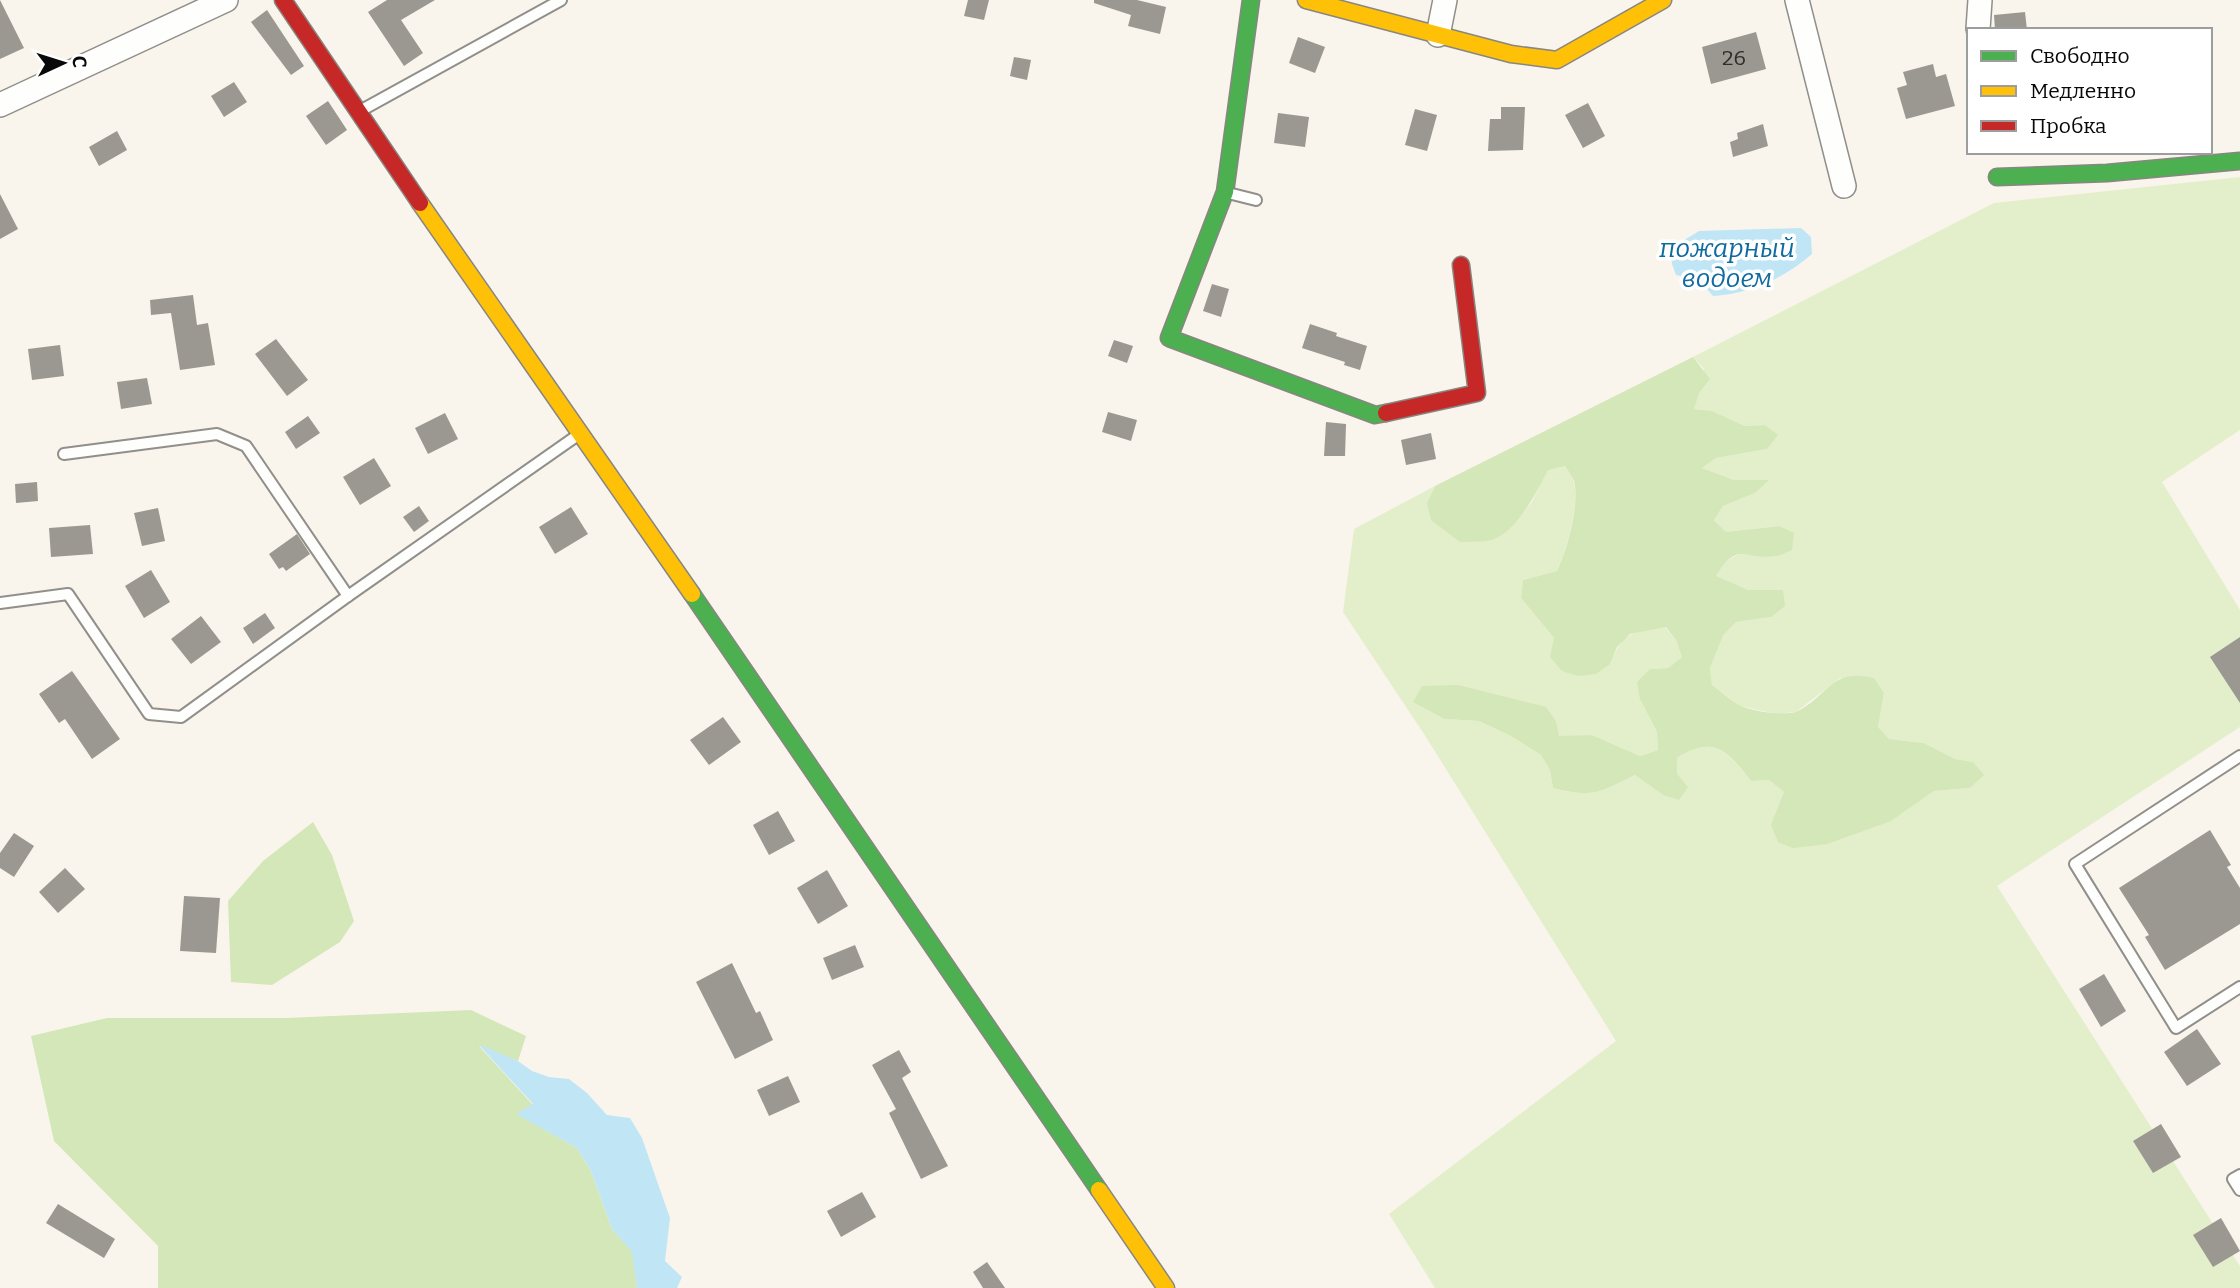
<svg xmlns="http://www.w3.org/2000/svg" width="2240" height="1288" viewBox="0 0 2240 1288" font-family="Bitter,serif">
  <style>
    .green { fill: #e3efca }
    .forest { fill: #d4e7b8 }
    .water { fill: #c0e6f5 }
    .building { fill: #9b9892 }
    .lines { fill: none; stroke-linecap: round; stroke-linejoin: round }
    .lane-casing { stroke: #918f8b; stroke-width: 14 }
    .street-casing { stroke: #918f8b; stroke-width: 26 }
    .fast-casing { stroke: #888682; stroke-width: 19 }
    .slow-casing { stroke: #888682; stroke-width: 19 }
    .jam-casing { stroke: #888682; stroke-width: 19 }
    .lane { stroke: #fefefc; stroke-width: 10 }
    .street { stroke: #fefefc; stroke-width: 23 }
    .fast { stroke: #4caf50; stroke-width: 16 }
    .slow { stroke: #ffc107; stroke-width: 16 }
    .jam { stroke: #c62828; stroke-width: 16 }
    .labels { text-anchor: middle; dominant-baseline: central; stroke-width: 7; stroke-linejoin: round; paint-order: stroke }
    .number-label { font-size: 21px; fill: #2e2d2b }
    .water-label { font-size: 26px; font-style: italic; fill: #0f6a9f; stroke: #fff }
  </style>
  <rect width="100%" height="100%" fill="#f9f5ec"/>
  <path class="green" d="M2240 177V430L2162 482 2240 610V727L1997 886 2240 1266V1288H1435L1389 1214 1616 1041 1424 734 1343 612 1354 529 1435 486 1427 503 1507 530 1532 502 1548 469 1565 466C1567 470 1572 475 1573 480 1581 502 1566 550 1557 571L1523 580 1521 598 1554 638 1610 664C1624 630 1632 633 1665 627L1676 640 1682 657 1668 668 1650 669 1640 699 1657 732 1658 750 1640 756 1592 735 1558 737 1556 720 1445 719 1479 721 1511 736 1541 755 1550 770 1553 788C1592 798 1600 793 1635 775L1663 795 1677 774V758C1715 734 1727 752 1751 781L1769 780 1784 792 1891 821 1934 791 1970 788 1973 762 1955 759 1924 743 1889 739 1878 727 1884 693 1840 678 1796 712 1777 714 1740 706 1712 685 1710 668 1722 635 1736 622 1771 617 1783 590H1748L1715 577C1734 547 1744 553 1775 556L1779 526 1726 532 1714 520 1723 506 1755 493 1767 480H1734L1702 468 1716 458 1767 449 1765 425 1745 426 1712 411 1694 409 1704 369 1693 357 1994 203Z"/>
  <g class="forest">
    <path d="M1693 357 1710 379 1699 393 1694 409 1712 411 1745 426 1765 425 1778 435 1767 449 1716 458 1702 468 1734 480H1769L1755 493 1723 506 1714 520 1726 532 1779 526 1794 533 1792 550C1787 552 1781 556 1776 556 1744 561 1739 539 1716 576L1748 590H1783L1785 606 1771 617 1736 622 1723 635 1710 668 1712 685C1720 691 1729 699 1739 705 1750 711 1786 717 1798 711 1830 694 1831 668 1874 678L1884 693 1878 727 1889 739 1924 743 1955 759 1973 762 1984 775 1970 788 1934 791 1891 821 1827 844 1793 848 1778 842 1771 825 1784 792 1769 780 1751 781C1728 752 1715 734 1677 758V774L1688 787 1679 800 1663 795 1635 775C1599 793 1593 798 1553 788L1550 770 1541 755 1511 736 1479 721 1445 719 1413 702 1422 686 1458 685 1546 707 1556 721 1559 736 1592 735 1640 756 1658 750 1657 732 1640 699 1637 682 1650 669 1668 668 1682 657 1676 640 1666 627 1630 634 1617 647 1610 664 1596 674 1578 676 1562 671 1550 657 1554 638 1521 598 1523 580 1557 571C1567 550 1580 504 1574 481 1572 476 1568 471 1565 466L1548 470C1538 490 1517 531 1494 539 1484 543 1470 541 1460 542L1431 520 1427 503 1435 486Z"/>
    <path d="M313 822 332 855 354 921 340 942 272 985 231 982 228 901 263 861Z"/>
    <path d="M471 1010 526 1036 518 1061 479 1046 533 1105 517 1114 577 1148 591 1171 612 1229 633 1252 637 1288H158V1246L54 1141 31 1036 107 1018H286Z"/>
  </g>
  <g class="water">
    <path d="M1801 228 1811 237 1812 254C1785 278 1749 294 1713 296L1699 280 1676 275 1672 264 1671 248 1699 231Z"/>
    <path d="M478 1044 518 1061 532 1071 549 1077 569 1079 587 1093 607 1115 630 1118 642 1138 670 1218 665 1261 682 1277 677 1288H637L632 1252 612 1229 591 1171 577 1148 516 1114 533 1104Z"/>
  </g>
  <g class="building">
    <path d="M0 0 24 48 0 59Z"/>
    <path d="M387 0H435L401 20 423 53 404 66 368 12Z"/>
    <path d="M968 0H989L984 20 964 16Z"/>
    <path d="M1094 0H1137L1166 7 1160 34 1128 26 1131 15 1094 3Z"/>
    <path d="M267 10 304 66 291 75 251 22Z"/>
    <path d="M2025 12 2027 30H1995L1994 15Z"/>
    <path d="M1756 32 1766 69 1711 84 1702 47Z"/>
    <path d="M1298 37 1325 47 1315 73 1289 63Z"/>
    <path d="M1014 57 1031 60 1027 80 1010 76Z"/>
    <path d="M1933 64 1936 77 1946 74 1955 106 1906 119 1897 88 1907 85 1903 72Z"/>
    <path d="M234 82 247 102 224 117 211 96Z"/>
    <path d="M328 101 347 130 326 145 306 116Z"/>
    <path d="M1588 103 1605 136 1583 148 1565 115Z"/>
    <path d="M1501 107H1525L1523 150 1488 151 1490 119H1501Z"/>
    <path d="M1415 109 1437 115 1427 151 1405 145Z"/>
    <path d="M1278 113 1309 117 1305 147 1274 143Z"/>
    <path d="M1763 124 1768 146 1733 157 1730 142 1738 139 1737 133Z"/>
    <path d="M117 131 127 150 99 166 89 147Z"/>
    <path d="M0 194 18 229 0 239Z"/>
    <path d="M1212 284 1229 289 1221 317 1203 311Z"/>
    <path d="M193 295 197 325 208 323 215 365 180 370 171 313 151 315 150 300Z"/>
    <path d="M1310 324 1337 333 1336 336 1367 346 1360 370 1344 365 1345 362 1302 348Z"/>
    <path d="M276 339 308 380 287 396 255 354Z"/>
    <path d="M1114 340 1133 346 1127 363 1108 356Z"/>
    <path d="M60 345 64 376 32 380 28 349Z"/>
    <path d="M147 378 152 404 121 409 117 382Z"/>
    <path d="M1108 412 1137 420 1131 441 1102 432Z"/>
    <path d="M445 413 458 439 428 454 415 428Z"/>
    <path d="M308 416 320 433 296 449 285 432Z"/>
    <path d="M1326 422 1346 424 1345 456H1324Z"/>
    <path d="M1431 433 1436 459 1406 465 1401 440Z"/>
    <path d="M374 458 391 486 360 505 343 477Z"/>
    <path d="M37 482 38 501 16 503 15 484Z"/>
    <path d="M419 506 429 521 414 532 403 517Z"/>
    <path d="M571 507 588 534 555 554 539 527Z"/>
    <path d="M158 508 165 541 142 546 134 513Z"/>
    <path d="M90 525 93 554 51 557 49 528Z"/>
    <path d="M297 534 310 554 286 571 283 567 279 569 269 554Z"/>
    <path d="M151 570 170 602 144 618 125 586Z"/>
    <path d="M265 613 275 628 253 644 243 628Z"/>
    <path d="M201 616 221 642 191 664 171 639Z"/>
    <path d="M2240 637V703L2210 657Z"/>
    <path d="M72 671 120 739 92 759 65 719 59 723 39 694Z"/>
    <path d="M723 717 741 742 709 765 690 740Z"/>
    <path d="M778 811 795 841 769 855 753 825Z"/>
    <path d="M2210 830 2231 865 2227 867 2240 888V924L2165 970 2145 937 2149 935 2119 888Z"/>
    <path d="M14 833 34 846 14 877 0 868V853Z"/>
    <path d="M65 868 85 889 58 913 39 892Z"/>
    <path d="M827 870 848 906 818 924 797 888Z"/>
    <path d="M184 896 220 898 216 953 180 951Z"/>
    <path d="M855 945 864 967 832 980 823 958Z"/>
    <path d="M732 963 756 1013 760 1011 773 1040 735 1059 696 982Z"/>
    <path d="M2104 974 2126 1011 2101 1027 2079 989Z"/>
    <path d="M2197 1029 2221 1064 2187 1086 2164 1052Z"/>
    <path d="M899 1050 911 1072 902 1078 948 1166 921 1179 889 1113 896 1109 872 1065Z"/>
    <path d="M788 1076 800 1102 769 1116 757 1090Z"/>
    <path d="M2161 1124 2181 1157 2153 1173 2133 1141Z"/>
    <path d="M862 1192 876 1217 841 1237 827 1211Z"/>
    <path d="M58 1204 115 1239 104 1258 46 1223Z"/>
    <path d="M2221 1218 2240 1251 2213 1267 2193 1235Z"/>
    <path d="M987 1262 1005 1288H983L973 1272Z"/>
  </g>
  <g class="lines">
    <defs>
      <g id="lane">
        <path d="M360 111 561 0"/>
        <path d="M1228 193 1256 200"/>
        <path d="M64 454 217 434 246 446 348 596"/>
        <path d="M0 603 68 594 149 714 181 717 348 596 578 435"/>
        <path d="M2240 756 2075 864 2176 1028 2240 987"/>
        <path d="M2240 1175 2233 1179 2240 1190"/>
      </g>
      <g id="street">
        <path d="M1797 0 1844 186"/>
        <path d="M1978 29 1980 0"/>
        <path d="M1438 35 1445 0"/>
        <path d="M0 105 226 0"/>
      </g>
      <g id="fast">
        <path d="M1251 0 1225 192 1169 338 1375 415 1386 413"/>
        <path d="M1997 177 2107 173 2240 161"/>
        <path d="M692 594 1099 1190"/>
      </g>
      <g id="slow">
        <path d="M1306 0 1511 54 1557 60 1663 0"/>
        <path d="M420 203 692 594"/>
        <path d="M1099 1190 1166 1288"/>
      </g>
      <g id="jam">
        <path d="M283 0 420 203"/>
        <path d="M1386 413 1477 393 1461 265"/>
      </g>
    </defs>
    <use href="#lane" class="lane-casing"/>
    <use href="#street" class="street-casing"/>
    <use href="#fast" class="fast-casing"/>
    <use href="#slow" class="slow-casing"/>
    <use href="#jam" class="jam-casing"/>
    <use href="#lane" class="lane"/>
    <use href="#street" class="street"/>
    <use href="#fast" class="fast"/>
    <use href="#slow" class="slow"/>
    <use href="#jam" class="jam"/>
  </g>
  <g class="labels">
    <g class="number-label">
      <text x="1734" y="58">26</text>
    </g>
    <g class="water-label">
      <text x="1727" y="248">пожарный<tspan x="1727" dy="30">водоем</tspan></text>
    </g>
  </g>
  <rect x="1967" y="28" width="245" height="126" fill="#ffffff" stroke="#9d9d9d" stroke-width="2"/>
  <rect x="1981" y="51" width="35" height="10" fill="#4caf50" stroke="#9d9d9d" stroke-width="2"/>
  <text x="2030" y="63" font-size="21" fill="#090909">Свободно</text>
  <rect x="1981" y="86" width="35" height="10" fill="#ffc107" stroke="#9d9d9d" stroke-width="2"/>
  <text x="2030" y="98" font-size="21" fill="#090909">Медленно</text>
  <rect x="1981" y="121" width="35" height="10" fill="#c62828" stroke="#9d9d9d" stroke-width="2"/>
  <text x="2030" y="133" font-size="21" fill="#090909">Пробка</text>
  <g transform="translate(63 63) rotate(86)" stroke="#ffffff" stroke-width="5" paint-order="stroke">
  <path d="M0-5L12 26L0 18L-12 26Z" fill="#090909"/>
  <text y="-10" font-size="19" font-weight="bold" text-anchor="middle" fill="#090909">С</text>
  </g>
</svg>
